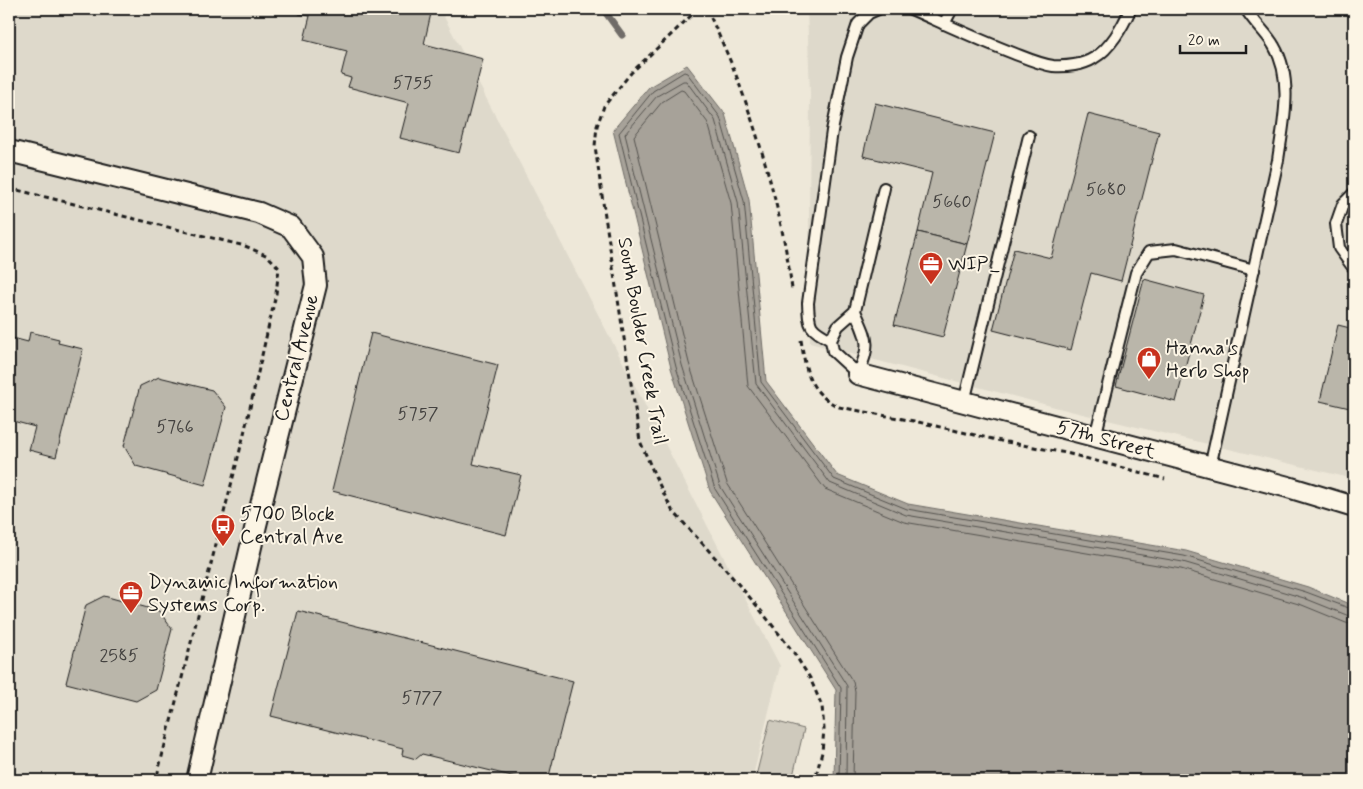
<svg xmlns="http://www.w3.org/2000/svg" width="1363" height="789" viewBox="0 0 1363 789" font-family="Mynerve,sans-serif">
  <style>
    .built { fill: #ded9cb }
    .green { fill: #cfcabd; stroke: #76736c }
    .water { fill: #a7a299; stroke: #6f6c67 }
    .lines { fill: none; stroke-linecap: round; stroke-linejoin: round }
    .shore { stroke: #54524e; stroke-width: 1 }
    .stream { stroke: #6f6c67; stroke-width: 7 }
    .building { fill: #bab6aa; stroke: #1c1c1c }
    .service-casing { stroke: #1c1c1c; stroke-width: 14 }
    .minor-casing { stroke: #1c1c1c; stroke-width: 24 }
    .path { stroke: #1c1c1c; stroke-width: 3; stroke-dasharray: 5 4; stroke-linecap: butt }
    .service { stroke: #fcf5e5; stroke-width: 10 }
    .minor { stroke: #fcf5e5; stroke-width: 20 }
    .labels { text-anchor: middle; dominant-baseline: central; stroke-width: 4; stroke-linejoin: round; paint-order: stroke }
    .number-label { font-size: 18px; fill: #444240 }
    .poi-label { font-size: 20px; fill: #1c1c1c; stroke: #fcf5e5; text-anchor: start }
    .street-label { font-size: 20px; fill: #1c1c1c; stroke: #fcf5e5 }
  </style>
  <rect width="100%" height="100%" fill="#eee8d9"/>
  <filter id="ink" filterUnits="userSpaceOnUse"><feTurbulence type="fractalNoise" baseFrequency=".02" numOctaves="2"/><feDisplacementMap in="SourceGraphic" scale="10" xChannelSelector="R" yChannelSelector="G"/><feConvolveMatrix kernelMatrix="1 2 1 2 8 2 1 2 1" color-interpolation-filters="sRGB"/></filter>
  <g filter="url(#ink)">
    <g class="built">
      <path d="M9 9H440L780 666 752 780H9Z"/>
      <path d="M807 9H1354V479L1070 411 810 343 809 223 810 94Z"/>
    </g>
    <path class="green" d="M770 720 804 729 792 780H755Z"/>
    <path class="water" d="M687 65 725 114 749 200 766 381 837 475 908 504 1186 551 1308 587 1354 606V780H834L836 690 710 491 671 368 613 130 649 87Z"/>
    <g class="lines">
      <g class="shore">
        <path d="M839 780 841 688 715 489 676 367 619 133 653 91 684 72 687 73 720 117 744 201 761 382 834 479 907 509 1184 556 1306 592 1354 610"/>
        <path d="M846 780 847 686 720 486 682 365 625 134 657 96 683 81H686L715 120 738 202 756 384 830 483 906 515 1183 562 1304 598 1349 616H1354"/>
        <path d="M853 780 855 691 853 682 727 483 689 363 634 136 662 102 681 90 684 91 708 123 731 203 748 386 825 489 904 522 1181 569 1302 605 1346 623 1354 624"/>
      </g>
      <path class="stream" d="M603 9 622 35"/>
    </g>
    <g class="building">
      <path d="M301 9H432L424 44 483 59 459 153 400 138 409 103 348 87 351 78 341 75 347 51 304 40 310 16 299 14Z"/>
      <path d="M875 103 995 133 967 244 918 232 932 173 863 156Z"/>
      <path d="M1088 114 1159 132 1121 281 1091 273 1071 350 993 330 1014 249 1051 258Z"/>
      <path d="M918 232 967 244 943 337 894 325Z"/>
      <path d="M1144 279 1204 295 1176 402 1116 386Z"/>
      <path d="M1338 325 1354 329V409L1320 401Z"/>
      <path d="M30 332 59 339 58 343 83 349 56 457 29 450 35 427 9 420V337L28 342Z"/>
      <path d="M371 333 498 365 473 464 521 475 506 535 332 491Z"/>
      <path d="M159 377 212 390 226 407 205 485 136 466 124 446 140 386Z"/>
      <path d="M104 596 159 611 172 629 156 690 136 701 66 683 86 605Z"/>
      <path d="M298 611 573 681 548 780H528L422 754 416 759 402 755 403 749 271 716Z"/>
    </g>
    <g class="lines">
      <defs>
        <g id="service">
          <path d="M911 9C945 24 979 40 1013 53 1026 58 1039 64 1053 66 1066 67 1083 65 1094 58 1110 49 1123 26 1130 10"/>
          <path d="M944 24 952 9"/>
          <path d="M1354 193 1343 204 1336 224 1339 248 1352 266 1354 267"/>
          <path d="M855 311C867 339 872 343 858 374L833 351 831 340 838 326 855 311 884 188"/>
          <path d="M831 340C809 328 809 327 808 303L832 131 847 57 858 24 869 13 878 9"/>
          <path d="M964 402 1029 136"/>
          <path d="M1095 437 1136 273 1149 252 1176 249 1254 270"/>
          <path d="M1210 467 1278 160C1283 124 1294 80 1274 46 1267 33 1254 23 1246 9"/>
        </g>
        <g id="minor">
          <path d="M9 151 259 213 291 227 313 257 316 285 256 525 197 780"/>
          <path d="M858 374 1288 487 1354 507"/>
        </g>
      </defs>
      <use href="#service" class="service-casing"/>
      <use href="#minor" class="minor-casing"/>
      <g class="path">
        <path d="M698 9 631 73 604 106 597 126 595 146 605 216 640 441 655 476 672 510 720 563 758 607 794 653 810 678 822 706 824 729 822 752 815 780"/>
        <path d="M707 9C718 34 731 60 740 86 764 152 783 220 792 289"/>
        <path d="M9 188 245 246 268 256 279 268 276 294 243 438 156 780"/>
        <path d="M801 340C806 371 808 392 839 407L914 421 1001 441 1066 453 1165 479"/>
        <path d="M157 775 178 779"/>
      </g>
      <use href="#service" class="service"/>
      <use href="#minor" class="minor"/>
    </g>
  </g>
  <defs>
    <symbol id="office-pin" viewBox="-11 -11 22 30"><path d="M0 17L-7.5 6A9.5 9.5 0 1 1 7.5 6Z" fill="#c8321e" stroke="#fcf5e5"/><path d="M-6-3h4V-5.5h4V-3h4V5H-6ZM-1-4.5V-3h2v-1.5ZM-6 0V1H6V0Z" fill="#fff"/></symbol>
    <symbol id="shop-pin" viewBox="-11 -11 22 30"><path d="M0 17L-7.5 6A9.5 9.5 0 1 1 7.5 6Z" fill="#c8321e" stroke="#fcf5e5"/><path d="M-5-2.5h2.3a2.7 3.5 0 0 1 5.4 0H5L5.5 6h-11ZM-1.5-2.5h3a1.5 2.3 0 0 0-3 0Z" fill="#fff"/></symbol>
    <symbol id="bus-pin" viewBox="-11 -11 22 30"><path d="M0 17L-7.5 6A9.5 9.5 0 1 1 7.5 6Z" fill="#c8321e" stroke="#fcf5e5"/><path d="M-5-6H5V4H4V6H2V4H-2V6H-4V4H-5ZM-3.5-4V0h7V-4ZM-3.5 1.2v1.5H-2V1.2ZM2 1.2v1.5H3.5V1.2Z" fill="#fff"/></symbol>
  </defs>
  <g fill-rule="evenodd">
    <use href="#office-pin" x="917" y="250" width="28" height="38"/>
    <use href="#shop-pin" x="1135" y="345" width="28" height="38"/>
    <use href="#bus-pin" x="209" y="512" width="28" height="38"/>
    <use href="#office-pin" x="117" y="579" width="28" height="38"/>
  </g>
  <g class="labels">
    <g class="number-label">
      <text x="413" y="83">5755</text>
      <text x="1106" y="190">5680</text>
      <text x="952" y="202">5660</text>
      <text x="418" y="414">5757</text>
      <text x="175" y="427">5766</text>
      <text x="119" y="656">2585</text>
      <text x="422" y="698">5777</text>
    </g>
    <g class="poi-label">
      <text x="948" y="264">WIP_</text>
      <text x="1166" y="348">Hanna's<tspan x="1166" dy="23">Herb Shop</tspan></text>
      <text x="240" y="514">5700 Block<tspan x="240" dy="23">Central Ave</tspan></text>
      <text x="148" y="582">Dynamic Information<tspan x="148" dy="23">Systems Corp.</tspan></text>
    </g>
    <g class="street-label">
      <text transform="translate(642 341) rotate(80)">South Boulder Creek Trail</text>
      <text transform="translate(297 358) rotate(-76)">Central Avenue</text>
      <text transform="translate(1106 440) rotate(15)">57th Street</text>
    </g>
  </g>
  <rect width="1363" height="789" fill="none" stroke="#fcf5e5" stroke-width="30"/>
  <rect x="15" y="15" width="1333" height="759" fill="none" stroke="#1c1c1c" stroke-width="2" filter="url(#ink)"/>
  <path d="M1180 45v8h66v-8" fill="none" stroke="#1c1c1c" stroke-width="2.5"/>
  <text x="1188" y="45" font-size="15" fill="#1c1c1c" stroke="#fcf5e5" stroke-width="4" paint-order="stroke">20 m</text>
</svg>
